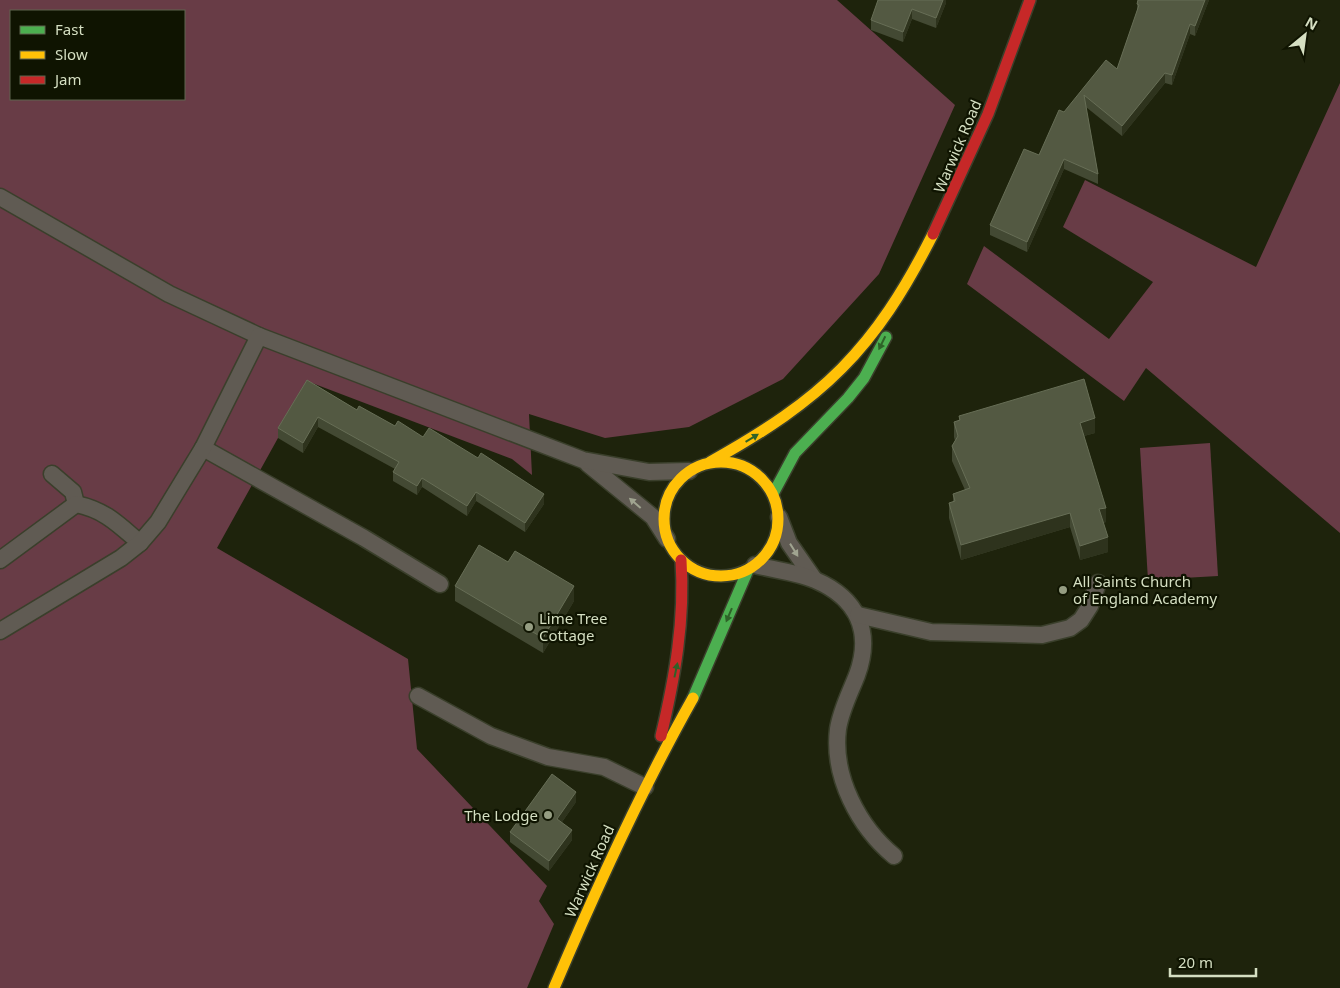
<svg xmlns="http://www.w3.org/2000/svg" width="1340" height="988" viewBox="0 0 1340 988" font-family="'Noto Sans',sans-serif">
  <style>
    .green { fill: #683c46; fill-rule: evenodd }
    .lines { fill: none; stroke-linecap: round; stroke-linejoin: round }
    .lane-casing { stroke: #3a3f2b; stroke-width: 19 }
    .fast-casing { stroke: #3a3f2b; stroke-width: 14 }
    .slow-casing { stroke: #3a3f2b; stroke-width: 14 }
    .jam-casing { stroke: #3a3f2b; stroke-width: 14 }
    .lane { stroke: #605b53; stroke-width: 16 }
    .fast { stroke: #4caf50; stroke-width: 11 }
    .slow { stroke: #ffc107; stroke-width: 11 }
    .jam { stroke: #c62828; stroke-width: 11 }
    .wall { fill: #434933 }
    .shaded-wall { fill: #2e331d }
    .building { fill: #535942; stroke: #676e56 }
    .oneway { fill: #2e6228 }
    .oneway2 { fill: #a0a490 }
    .poi-dot { fill: #959d82; stroke: #0f1401; stroke-width: 2 }
    .labels { text-anchor: middle; dominant-baseline: central; stroke-width: 4.5; stroke-linejoin: round; paint-order: stroke }
    .street-label { font-size: 15px; fill: #d5dfc2; stroke: #0f1401 }
    .poi-label { font-size: 15px; fill: #d5dfc2; stroke: #0f1401; text-anchor: start }
  </style>
  <rect width="100%" height="100%" fill="#1e230c"/>
  <g class="green">
    <path d="M0 0H837L955 105 879 274 783 379 689 427 605 438 529 414 532 475 512 459 312 383 278 438 217 548 408 659 417 749 547 886 539 901 554 924 527 988H0ZM11 11H184V99H11Z"/>
    <path d="M1340 83V533L1146 368 1124 401 967 284 984 246 1109 339 1153 282 1063 227 1085 180 1256 267Z"/>
    <path d="M1210 443 1218 576 1148 580 1140 448Z"/>
  </g>
  <g class="lines">
    <defs>
      <g id="lane">
        <path d="M0 197 169 294 259 336"/>
        <path d="M203 448 364 538 440 584"/>
        <path d="M588 464 653 517 667 539"/>
        <path d="M52 474 73 492 76 504"/>
        <path d="M779 517 789 543 814 579"/>
        <path d="M0 560 76 504C105 510 118 524 140 543"/>
        <path d="M755 565C774 570 797 572 815 580 857 598 873 631 857 675 850 693 841 710 838 729 832 777 859 827 894 856"/>
        <path d="M858 615 931 632 1042 635 1070 628 1081 620 1090 606 1098 583"/>
        <path d="M0 631 121 558 140 543 158 522 203 448 259 336 583 460 649 472 689 471"/>
        <path d="M418 696 491 736 548 757 604 767 645 787"/>
      </g>
      <g id="fast">
        <path d="M773 494 795 453 848 398 864 378 886 337"/>
        <path d="M693 698 748 570"/>
      </g>
      <g id="slow">
        <circle cx="721" cy="519" r="57"/>
        <path d="M710 462C823 399 874 351 933 234"/>
        <path d="M554 988C596 889 640 792 693 698"/>
      </g>
      <g id="jam">
        <path d="M933 234 988 114 1030 0"/>
        <path d="M661 736C675 677 685 620 681 560"/>
      </g>
    </defs>
    <use href="#lane" class="lane-casing"/>
    <use href="#fast" class="fast-casing"/>
    <use href="#slow" class="slow-casing"/>
    <use href="#jam" class="jam-casing"/>
    <use href="#lane" class="lane"/>
    <use href="#fast" class="fast"/>
    <use href="#slow" class="slow"/>
    <use href="#jam" class="jam"/>
  </g>
  <g class="wall">
    <path d="M946 0V3L936 28 912 19 903 42 871 30V20Z"/>
    <path d="M1138 0H1209L1195 36 1190 34 1172 85 1165 83 1122 136 1086 107 1098 174V184L1064 169 1027 252 990 235V225L1039 155 1064 112 1117 69 1137 12V4Z"/>
    <path d="M307 380 357 410 395 426 423 437 544 504 525 532 476 501 467 516 422 487 417 495 393 481V472L395 469 318 427 303 453 278 438V428Z"/>
    <path d="M959 416 1095 433 1084 436 1106 522 1103 523 1108 552 1080 560 1070 527 961 560 949 518V503L953 502V494L965 490 952 461V446L955 441 954 437V422L959 421Z"/>
    <path d="M455 586 574 601 543 653 455 601Z"/>
    <path d="M576 802 562 822 572 840 549 871 510 842V832Z"/>
  </g>
  <g class="shaded-wall">
    <path d="M943 0H946V3L936 28V18Z"/>
    <path d="M1205 0H1209L1195 36V26Z"/>
    <path d="M912 9V19L903 42V32Z"/>
    <path d="M1190 24V34L1172 85V75Z"/>
    <path d="M1165 73V83L1122 136V126Z"/>
    <path d="M1064 159V169L1027 252V242Z"/>
    <path d="M318 417V427L303 453V443Z"/>
    <path d="M1095 418V433L1080 437V423Z"/>
    <path d="M422 478V487L417 495V486Z"/>
    <path d="M476 492V501L467 516V506Z"/>
    <path d="M544 494V504L525 532V523Z"/>
    <path d="M1106 508V522L1099 524V509Z"/>
    <path d="M1070 513V527L961 560V545Z"/>
    <path d="M1108 537V552L1080 560V546Z"/>
    <path d="M574 586V601L543 653V638Z"/>
    <path d="M576 792V802L557 829V819Z"/>
    <path d="M572 830V840L549 871V861Z"/>
  </g>
  <g class="building">
    <path d="M878 0H943L936 18 912 9 903 32 871 20Z"/>
    <path d="M1138 0H1205L1195 26 1190 24 1172 75 1165 73 1122 126 1084 95 1098 174 1064 159 1027 242 990 225 1024 149 1039 155 1059 110 1064 112 1106 60 1117 69 1139 5 1137 4Z"/>
    <path d="M1084 379 1095 418 1080 423 1106 508 1099 509 1108 537 1080 546 1070 513 961 545 949 503 955 501 953 494 970 488 952 446 958 436 954 422 960 420 959 416Z"/>
    <path d="M307 380 357 410 359 406 395 426 398 421 423 437 429 428 478 458 481 453 544 494 525 523 476 492 467 506 422 478 417 486 393 472 399 462 318 417 303 443 278 428Z"/>
    <path d="M479 545 508 562 515 551 574 586 543 638 455 586Z"/>
    <path d="M552 774 576 792 557 819 572 830 549 861 510 832Z"/>
  </g>
  <defs><path id="oneway-solid" d="M-6-.8H1V-3.2L6.5 0L1 3.2V.8H-6Z" transform="scale(1.25)"/></defs>
  <g class="oneway">
    <use href="#oneway-solid" transform="translate(882 343) rotate(116)"/>
    <use href="#oneway-solid" transform="translate(752 438) rotate(-31)"/>
    <use href="#oneway-solid" transform="translate(729 615) rotate(113)"/>
    <use href="#oneway-solid" transform="translate(676 670) rotate(-78)"/>
  </g>
  <g class="oneway2">
    <use href="#oneway-solid" transform="translate(635 503) rotate(-139)"/>
    <use href="#oneway-solid" transform="translate(794 550) rotate(58)"/>
  </g>
  <g class="poi-dot">
    <circle cx="1063" cy="590" r="5"/>
    <circle cx="529" cy="627" r="5"/>
    <circle cx="548" cy="815" r="5"/>
  </g>
  <g class="labels">
    <g class="street-label">
      <text transform="translate(957 146) rotate(-67)">Warwick Road</text>
      <text transform="translate(589 871) rotate(-66)">Warwick Road</text>
    </g>
    <g class="poi-label">
      <text x="1073" y="581">All Saints Church<tspan x="1073" dy="17">of England Academy</tspan></text>
      <text x="539" y="618">Lime Tree<tspan x="539" dy="17">Cottage</tspan></text>
      <text x="538" y="815" text-anchor="end">The Lodge</text>
    </g>
  </g>
  <rect x="10" y="10" width="175" height="90" fill="#0f1401" stroke="#5e654e"/>
  <rect x="20" y="26" width="25" height="8" fill="#4caf50" stroke="#5e654e"/>
  <text x="55" y="35" font-size="15" fill="#d5dfc2">Fast</text>
  <rect x="20" y="51" width="25" height="8" fill="#ffc107" stroke="#5e654e"/>
  <text x="55" y="60" font-size="15" fill="#d5dfc2">Slow</text>
  <rect x="20" y="76" width="25" height="8" fill="#c62828" stroke="#5e654e"/>
  <text x="55" y="85" font-size="15" fill="#d5dfc2">Jam</text>
  <g transform="translate(1305 35) rotate(29)" stroke="#0f1401" stroke-width="4" paint-order="stroke">
  <path d="M0-4L9 19L0 12L-9 19Z" fill="#d5dfc2"/>
  <text y="-8" font-size="14" font-weight="bold" text-anchor="middle" fill="#d5dfc2">N</text>
  </g>
  <path d="M1170 968v8h86v-8" fill="none" stroke="#d5dfc2" stroke-width="2.5"/>
  <text x="1178" y="968" font-size="15" fill="#d5dfc2" stroke="#0f1401" stroke-width="4" paint-order="stroke">20 m</text>
</svg>
